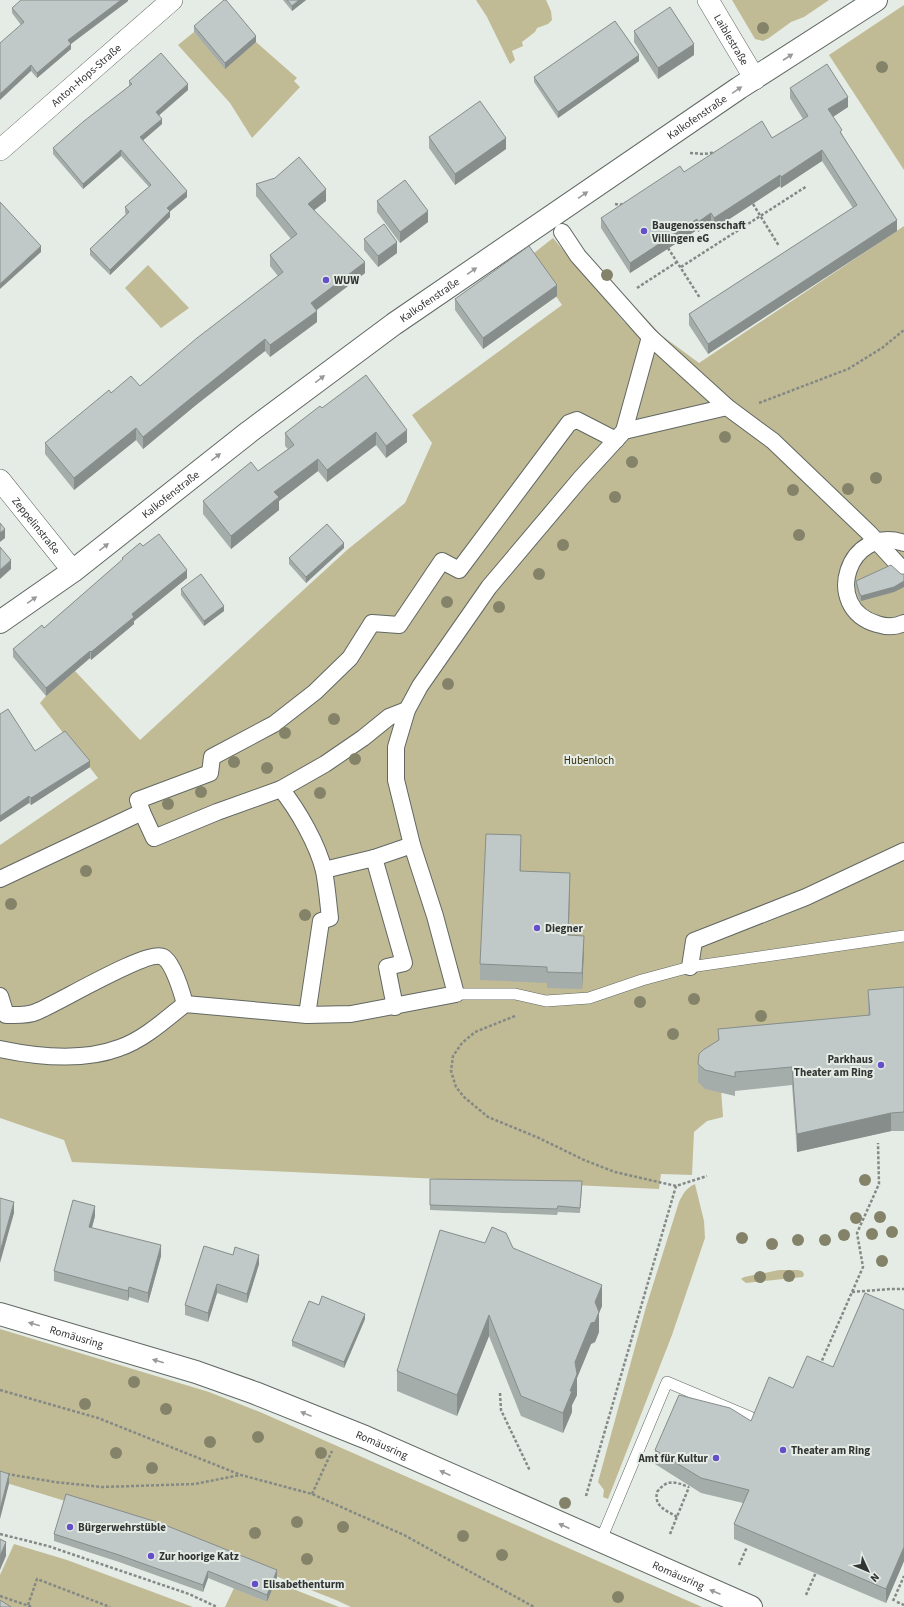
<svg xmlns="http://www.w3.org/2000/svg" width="904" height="1607" viewBox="0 0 904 1607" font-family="'Source Sans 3',sans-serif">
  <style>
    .green { fill: #c1bb95 }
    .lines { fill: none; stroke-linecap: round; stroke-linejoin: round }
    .service-casing { stroke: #616863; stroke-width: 12 }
    .pedestrian-casing { stroke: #616863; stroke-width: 18 }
    .minor-casing { stroke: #616863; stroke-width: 22 }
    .tertiary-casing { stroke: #616863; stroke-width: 24 }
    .secondary-casing { stroke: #616863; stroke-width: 24 }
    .path { stroke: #848985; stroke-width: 2.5; stroke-dasharray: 3 2; stroke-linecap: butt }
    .service { stroke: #fff; stroke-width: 11 }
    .pedestrian { stroke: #fff; stroke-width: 16 }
    .minor { stroke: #fff; stroke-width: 21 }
    .tertiary { stroke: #fff; stroke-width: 22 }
    .secondary { stroke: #fff; stroke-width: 22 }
    .tree { fill: #848369 }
    .wall { fill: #a5adab }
    .shaded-wall { fill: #868d8b }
    .building { fill: #c0c9c7; stroke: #868d8b }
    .oneway { fill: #989a99 }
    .poi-dot { fill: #644fc8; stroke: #e5ece6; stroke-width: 1.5 }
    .labels { text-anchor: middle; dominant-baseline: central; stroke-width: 4; stroke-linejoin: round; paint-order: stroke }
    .street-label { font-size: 11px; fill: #323533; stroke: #e5ece6 }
    .poi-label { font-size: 11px; font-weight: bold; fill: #323533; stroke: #e5ece6; text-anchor: start }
    .park-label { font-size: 11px; fill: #342d02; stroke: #e5ece6 }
  </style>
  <rect width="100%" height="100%" fill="#e5ece6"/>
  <g class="green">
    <path d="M476 0H546L551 11 552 20 548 24 537 28 535 32 522 42 523 46 512 51 515 60 510 64 487 17Z"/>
    <path d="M732 0H829L804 17 791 22 769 38 763 41 755 39Z"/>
    <path d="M904 5V170L829 55Z"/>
    <path d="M194 32 225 68 256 42 297 78 294 81 300 87 252 138 230 103 178 45Z"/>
    <path d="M904 226V1006L870 1034 721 1089 723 1117 707 1121 694 1132 692 1175 661 1174 659 1189 72 1162 64 1140 0 1118V845L98 778 40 703 46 696 75 671 140 740 347 550 405 503 432 443 412 415 562 305 529 257 553 238 625 323 640 312 661 335 699 363Z"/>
    <path d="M148 265 189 308 161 328 125 288Z"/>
    <path d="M695 1184 704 1221 705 1238 672 1335 608 1499 603 1497 604 1490 598 1482 646 1307 679 1202C683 1194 686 1188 695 1184Z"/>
    <path d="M779 1270H798L802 1271 804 1274 803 1277 746 1283 741 1279 744 1277Z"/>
    <path d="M0 1329 209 1392 260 1412 702 1607H351L336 1600 160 1530 0 1481Z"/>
    <path d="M14 1544 67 1560 193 1607H5L0 1605V1575Z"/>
    <path d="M275 1582 334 1605 339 1607H225L234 1588 267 1602Z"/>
  </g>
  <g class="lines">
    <defs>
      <g id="service">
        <path d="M456 994H515L546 1001 589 998 642 980 690 967 904 936"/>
        <path d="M600 1542 667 1382 750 1417"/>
      </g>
      <g id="pedestrian">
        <path d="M562 232 578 256 650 337 727 407 773 441 869 533 904 571"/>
        <path d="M624 431 650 337"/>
        <path d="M904 543C848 524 821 608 877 624 886 627 896 627 904 623"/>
        <path d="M281 789C298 810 318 845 324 871 327 886 328 902 330 918L321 921 307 1015"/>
        <path d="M142 812 154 838 217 812 281 789 325 764 363 738 389 717 407 710"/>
        <path d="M374 858 404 963 387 967 395 1007"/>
        <path d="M324 870 374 858 412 845"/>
        <path d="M0 879 142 812 138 800 210 773 212 757 274 724 315 692 350 658 372 623 399 625 442 561 459 570 569 423 577 420 616 440"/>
        <path d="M690 967 694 941 806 897 904 851"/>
        <path d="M0 996 6 1015C15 1015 27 1016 36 1012 57 1004 147 949 163 957 173 962 182 993 185 1004"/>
        <path d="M0 1049C38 1057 82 1062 119 1048 143 1040 165 1020 185 1004L307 1015 351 1014 456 994 435 916 412 845 396 780V747L407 710 420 686 489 587 581 478 624 431 727 407"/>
      </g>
      <g id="minor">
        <path id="s1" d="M708 0 755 79"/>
        <path id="s2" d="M0 150 172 0"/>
        <path id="s3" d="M0 480 73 571"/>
      </g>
      <g id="tertiary">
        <path id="s4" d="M0 622 73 571 249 432 394 324 739 88 876 0"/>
      </g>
      <g id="secondary">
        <path id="s5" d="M0 1314 196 1372 255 1393 365 1437 751 1607"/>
      </g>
    </defs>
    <use href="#service" class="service-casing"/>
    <use href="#pedestrian" class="pedestrian-casing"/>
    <use href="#minor" class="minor-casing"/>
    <use href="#tertiary" class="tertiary-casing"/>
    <use href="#secondary" class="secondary-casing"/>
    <g class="path">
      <path d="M690 153 704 154 717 152"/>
      <path d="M615 204 620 205 625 203"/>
      <path d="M753 204 779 246"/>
      <path d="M668 248 700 298"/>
      <path d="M681 267 807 186"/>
      <path d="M637 288 677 262"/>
      <path d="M759 403 848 369 882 348 904 330"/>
      <path d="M515 1016 475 1032 462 1043 453 1056 451 1071 456 1087 464 1097 488 1117 539 1138 584 1160 615 1172 676 1186 707 1176"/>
      <path d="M852 1292 890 1289H904"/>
      <path d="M820 1365 863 1267 857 1233 879 1184 878 1143"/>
      <path d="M0 1390 98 1418 241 1475 312 1494 404 1535 534 1607"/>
      <path d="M500 1393 501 1410 530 1471"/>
      <path d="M7 1474 55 1482 102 1487 195 1484 240 1475"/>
      <path d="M312 1494 332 1451"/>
      <path d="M586 1496 676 1186"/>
      <path d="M677 1517C666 1510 654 1507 657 1492 668 1478 675 1482 689 1487"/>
      <path d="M0 1534 48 1546 189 1594 217 1607"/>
      <path d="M670 1534 689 1487"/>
      <path d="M739 1565 747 1547"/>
      <path d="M806 1595 817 1570"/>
      <path d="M0 1596 32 1607"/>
      <path d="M893 1601 904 1576"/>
      <path d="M897 1602 904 1605"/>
      <path d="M28 1605 37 1579 110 1607"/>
    </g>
    <use href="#service" class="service"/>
    <use href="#pedestrian" class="pedestrian"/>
    <use href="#minor" class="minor"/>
    <use href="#tertiary" class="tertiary"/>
    <use href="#secondary" class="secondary"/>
  </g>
  <g class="tree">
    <circle cx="763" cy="28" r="6"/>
    <circle cx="882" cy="67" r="6"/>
    <circle cx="607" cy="275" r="6"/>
    <circle cx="725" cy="437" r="6"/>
    <circle cx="632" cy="462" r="6"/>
    <circle cx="876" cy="478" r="6"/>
    <circle cx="848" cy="489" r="6"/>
    <circle cx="793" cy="490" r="6"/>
    <circle cx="615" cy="497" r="6"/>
    <circle cx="799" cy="535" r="6"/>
    <circle cx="563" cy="545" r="6"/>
    <circle cx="539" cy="574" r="6"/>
    <circle cx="447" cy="602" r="6"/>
    <circle cx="499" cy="607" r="6"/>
    <circle cx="448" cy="684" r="6"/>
    <circle cx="334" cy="719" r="6"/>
    <circle cx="285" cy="733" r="6"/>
    <circle cx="355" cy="759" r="6"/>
    <circle cx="234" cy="762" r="6"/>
    <circle cx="267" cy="768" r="6"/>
    <circle cx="201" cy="792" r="6"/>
    <circle cx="320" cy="793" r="6"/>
    <circle cx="168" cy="804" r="6"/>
    <circle cx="86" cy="871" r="6"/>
    <circle cx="11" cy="904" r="6"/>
    <circle cx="305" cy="915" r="6"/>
    <circle cx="694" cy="999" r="6"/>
    <circle cx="640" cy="1002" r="6"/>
    <circle cx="761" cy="1016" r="6"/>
    <circle cx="673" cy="1034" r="6"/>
    <circle cx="865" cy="1180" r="6"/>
    <circle cx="880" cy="1217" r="6"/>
    <circle cx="856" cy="1218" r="6"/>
    <circle cx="892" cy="1232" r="6"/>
    <circle cx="872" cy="1234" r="6"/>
    <circle cx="844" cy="1235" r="6"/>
    <circle cx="742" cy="1238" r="6"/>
    <circle cx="798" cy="1240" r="6"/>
    <circle cx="825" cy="1240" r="6"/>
    <circle cx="772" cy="1244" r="6"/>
    <circle cx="882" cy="1261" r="6"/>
    <circle cx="789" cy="1276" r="6"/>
    <circle cx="760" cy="1277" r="6"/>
    <circle cx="134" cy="1382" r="6"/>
    <circle cx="85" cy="1404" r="6"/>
    <circle cx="166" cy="1409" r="6"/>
    <circle cx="258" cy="1437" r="6"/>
    <circle cx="210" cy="1442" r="6"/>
    <circle cx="116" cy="1453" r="6"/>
    <circle cx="321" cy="1453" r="6"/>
    <circle cx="152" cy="1468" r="6"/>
    <circle cx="565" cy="1503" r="6"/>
    <circle cx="297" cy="1522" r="6"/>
    <circle cx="343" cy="1527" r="6"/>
    <circle cx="255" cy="1533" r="6"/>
    <circle cx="463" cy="1536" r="6"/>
    <circle cx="502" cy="1555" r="6"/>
    <circle cx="307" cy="1559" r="6"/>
    <circle cx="618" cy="1597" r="6"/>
  </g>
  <g class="wall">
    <path d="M128 0V1L71 44V49L37 78 31 71 21 25 12 13V8Z"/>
    <path d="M283 0H306L292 11Z"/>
    <path d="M194 26 256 42 225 69 194 32Z"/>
    <path d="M634 31 694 55 658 79 634 42Z"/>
    <path d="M639 61 558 118 534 82V77Z"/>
    <path d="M129 81 188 90 159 115 162 124 142 141 187 197 170 211V217L110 275 90 255V249L126 214 125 213V207L149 187 121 156 83 189 53 154V148L129 86Z"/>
    <path d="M790 88 848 107 833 117 842 134 897 231 708 354 689 325V314L853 208 822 161 781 188 780 186 714 229 711 224 698 232 697 230 630 273 601 228V218L684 172 772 138 803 119 790 98Z"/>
    <path d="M429 137 506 149 455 185 429 148Z"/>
    <path d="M256 184 326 201 314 210 365 273 317 310V322L270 357 265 351 196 405 143 449 136 440 74 490 45 454V443L111 393 140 386 278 276 270 266V255L291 239 256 196Z"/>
    <path d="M377 201 428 222 400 243 377 212Z"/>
    <path d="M364 239 397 253 378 267 364 250Z"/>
    <path d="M557 296 483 349 455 310V299Z"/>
    <path d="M322 408 407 442 386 458 376 445 327 482 318 471 279 501V510L231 549 203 514V501L258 471 288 449 285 446V433Z"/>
    <path d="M143 546 187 578 134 621V624L91 660 90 658 46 696 13 657V649L44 628 122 561V558Z"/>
    <path d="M344 548 306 583 289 564V558Z"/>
    <path d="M901 574H904V587L894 592 861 601 859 598 856 586V581Z"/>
    <path d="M181 589 224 611 204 626 181 595Z"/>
    <path d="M0 714 35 751 90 767 31 805 29 803 0 822Z"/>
    <path d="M521 851 520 871 570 889 568 935 584 952 582 989 547 988V983L480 980V964Z"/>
    <path d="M904 987V1131H891L797 1152 792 1085 735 1091V1096L705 1089 698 1082V1064L718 1040V1029L868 1015V990Z"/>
    <path d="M430 1179 582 1187 580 1213 558 1212 557 1215 430 1210Z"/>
    <path d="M95 1216 92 1228 161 1256 148 1303 129 1297 128 1301 54 1281V1271Z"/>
    <path d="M485 1243 513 1248 602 1306 599 1313V1332L595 1342 591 1344 577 1378V1395L572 1405V1412L563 1433 521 1416 489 1336 457 1416 397 1391V1371Z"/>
    <path d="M204 1246 259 1264 247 1303 217 1293 208 1322 185 1315V1305Z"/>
    <path d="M319 1305 365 1319 344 1368 292 1346V1341Z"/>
    <path d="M904 1310V1561L886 1603 734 1539V1524L743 1503 701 1493 655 1464V1450L751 1421 793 1388 833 1367Z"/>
    <path d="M54 1534 277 1577 267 1602 208 1578 203 1592 119 1562 54 1541Z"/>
  </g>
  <g class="shaded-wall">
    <path d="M121 0H128V1L68 46V40Z"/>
    <path d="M299 0H306L292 11V6Z"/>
    <path d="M256 36V42L225 69V63Z"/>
    <path d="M71 44V49L37 78V73Z"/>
    <path d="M694 44V55L658 79V68Z"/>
    <path d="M639 55V61L558 118V112Z"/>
    <path d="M31 65V71L0 100V94Z"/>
    <path d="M188 84V90L156 118V112Z"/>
    <path d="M848 97V107L828 120V109Z"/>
    <path d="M162 119V124L140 143V137Z"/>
    <path d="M506 138V149L455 185V174Z"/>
    <path d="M121 150V156L83 189V184Z"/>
    <path d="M822 150V161L781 188V177Z"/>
    <path d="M780 175V186L714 229V218Z"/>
    <path d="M326 189V201L308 215V204Z"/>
    <path d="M187 191V197L167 214V208Z"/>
    <path d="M170 211V217L110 275V270Z"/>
    <path d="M428 211V222L400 243V232Z"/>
    <path d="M711 213V224L698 232V222Z"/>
    <path d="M697 219V230L630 273V263Z"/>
    <path d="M897 220V231L708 354V344Z"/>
    <path d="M397 242V253L378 267V256Z"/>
    <path d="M41 246V252L0 289V284Z"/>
    <path d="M365 262V273L311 314V303Z"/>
    <path d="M557 285V296L483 349V338Z"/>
    <path d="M317 311V322L270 357V345Z"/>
    <path d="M265 339V351L196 405 143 449V437L196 394Z"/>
    <path d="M136 428V440L74 490V478Z"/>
    <path d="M407 430V442L386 458V446Z"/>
    <path d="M376 432V445L327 482V470Z"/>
    <path d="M318 459V471L279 501V510L231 549V536L274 492Z"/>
    <path d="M5 529V538L0 542V533Z"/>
    <path d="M344 543V548L306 583V577Z"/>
    <path d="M11 560V569L0 579V570Z"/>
    <path d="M187 570V578L134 621V624L91 660V652L132 614Z"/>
    <path d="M904 581V587L894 592 861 601V596Z"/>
    <path d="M224 606V611L204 626V621Z"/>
    <path d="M90 651V658L46 696V688Z"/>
    <path d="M90 761V767L31 805V798Z"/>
    <path d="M29 796V803L0 822V816Z"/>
    <path d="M521 835V851L520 887V871Z"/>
    <path d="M570 873V889L568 951V935Z"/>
    <path d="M584 936V952L582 989V973Z"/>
    <path d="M891 1113V1131L797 1152V1134Z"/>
    <path d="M14 1202V1213L0 1263V1252Z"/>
    <path d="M95 1206V1216L89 1237V1227Z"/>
    <path d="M161 1245V1256L148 1303V1293Z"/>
    <path d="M259 1255V1264L247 1303V1294Z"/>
    <path d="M217 1284V1293L208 1322V1313Z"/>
    <path d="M602 1285V1306L599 1313V1332L595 1342 591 1344 577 1378V1395L572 1405V1412L563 1433V1413L570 1391 575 1362 595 1302Z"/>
    <path d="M129 1287V1297L128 1301V1291Z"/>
    <path d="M365 1314V1319L344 1368V1362Z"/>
    <path d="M489 1315V1336L457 1416V1395Z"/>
    <path d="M9 1474V1484L0 1519V1510Z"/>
    <path d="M6 1542V1556L0 1570V1556Z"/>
    <path d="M904 1547V1561L886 1603V1589Z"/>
    <path d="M277 1570V1577L267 1602V1595Z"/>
    <path d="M208 1571V1578L203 1592V1585Z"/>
  </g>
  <g class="building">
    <path d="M21 0H121L68 40 71 44 37 73 31 65 0 94V43L24 22 12 8Z"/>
    <path d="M224 0H226L256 36 225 63 194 26Z"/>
    <path d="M287 0H299L292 6Z"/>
    <path d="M670 7 694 44 658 68 634 31Z"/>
    <path d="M615 21 639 55 558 112 534 77Z"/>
    <path d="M161 53 188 84 156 112 162 119 140 137 187 191 167 208 170 211 110 270 90 249 129 212 125 207 151 185 121 150 83 184 53 148 84 121 132 84 129 81Z"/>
    <path d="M827 64 848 97 828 109 842 130 840 132 897 220 708 344 689 314 857 205 822 150 781 177 780 175 714 218 711 213 698 222 697 219 630 263 601 218 680 166 684 172 762 121 772 138 808 116 790 88Z"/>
    <path d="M480 101 506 138 455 174 429 137Z"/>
    <path d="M299 157 326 189 308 204 365 262 311 303 317 311 270 345 265 339 196 394 143 437 136 428 74 478 45 443 109 390 111 393 131 376 140 386 197 338 283 272 270 255 297 234 256 184 275 178Z"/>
    <path d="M405 180 428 211 400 232 377 201Z"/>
    <path d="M0 202 41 246 0 284Z"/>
    <path d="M384 224 397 242 378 256 364 239Z"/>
    <path d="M529 246 557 285 483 338 455 299Z"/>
    <path d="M366 375 407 430 386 446 376 432 327 470 318 459 274 492 279 497 231 536 203 501 251 462 258 471 294 445 285 433 320 406 322 408Z"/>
    <path d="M0 523 5 529 0 533Z"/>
    <path d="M327 524 344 543 306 577 289 558Z"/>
    <path d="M159 534 187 570 132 614 134 617 91 652 90 651 46 688 13 649 42 625 44 628 123 559 122 558 140 543 143 546Z"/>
    <path d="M0 547 11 560 0 570Z"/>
    <path d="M891 565 901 574H904V581L894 587 861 596 859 592 856 581Z"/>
    <path d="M201 574 224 606 204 621 181 589Z"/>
    <path d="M8 709 35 751 65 731 90 761 31 798 29 796 0 816V714Z"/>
    <path d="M486 834 521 835 520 871 570 873 568 935 584 936 582 973 547 972V967L480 964Z"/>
    <path d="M904 987V1112L891 1113 797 1134 792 1067 735 1072V1077L705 1070 698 1064 699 1054 703 1050 719 1040 718 1029 870 1015 868 990Z"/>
    <path d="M430 1179 582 1181 580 1208 558 1206 557 1209 430 1205Z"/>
    <path d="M0 1198 14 1202 0 1252Z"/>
    <path d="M73 1200 95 1206 89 1227 161 1245 148 1293 129 1287 128 1291 54 1271Z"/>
    <path d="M492 1227 506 1233 513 1248 602 1285 595 1302 599 1312 595 1322 591 1323 575 1362 577 1374 570 1391H572L563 1413 521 1396 489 1315 457 1395 397 1371 440 1230 485 1243Z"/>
    <path d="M204 1246 233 1255 235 1247 259 1255 247 1294 217 1284 208 1313 185 1305Z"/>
    <path d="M865 1293 904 1310V1547L886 1589 734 1524 749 1490 701 1478 655 1450 679 1395 730 1408 751 1421 769 1377 793 1388 807 1356 833 1367Z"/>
    <path d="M322 1296 365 1314 344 1362 292 1341 309 1301 319 1305Z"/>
    <path d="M0 1471 9 1474 0 1510Z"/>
    <path d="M66 1494 160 1523 277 1570 267 1595 208 1571 203 1585 119 1555 54 1534Z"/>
    <path d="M0 1539 6 1542 0 1556Z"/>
    <path d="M0 1600 11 1607H0Z"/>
  </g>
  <defs><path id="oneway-solid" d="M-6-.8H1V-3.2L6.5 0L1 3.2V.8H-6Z"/></defs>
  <g class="oneway">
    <use href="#oneway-solid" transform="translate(788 57) rotate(-33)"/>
    <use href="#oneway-solid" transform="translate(737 90) rotate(-34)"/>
    <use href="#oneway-solid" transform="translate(583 195) rotate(-34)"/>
    <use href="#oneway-solid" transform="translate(472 271) rotate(-35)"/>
    <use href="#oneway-solid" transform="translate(320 379) rotate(-37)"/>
    <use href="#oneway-solid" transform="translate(216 457) rotate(-38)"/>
    <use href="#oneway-solid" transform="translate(104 547) rotate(-38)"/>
    <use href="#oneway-solid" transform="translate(32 600) rotate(-35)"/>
    <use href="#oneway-solid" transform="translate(34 1324) rotate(-164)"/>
    <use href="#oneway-solid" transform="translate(158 1361) rotate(-164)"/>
    <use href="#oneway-solid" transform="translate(306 1414) rotate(-158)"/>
    <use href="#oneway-solid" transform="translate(445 1473) rotate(-156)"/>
    <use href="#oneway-solid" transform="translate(564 1526) rotate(-156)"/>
    <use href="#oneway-solid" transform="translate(715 1592) rotate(-157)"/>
  </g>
  <g class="poi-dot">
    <circle cx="644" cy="231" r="4"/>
    <circle cx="326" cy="280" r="4"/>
    <circle cx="537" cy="928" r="4"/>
    <circle cx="881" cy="1065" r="4"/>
    <circle cx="783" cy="1450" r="4"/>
    <circle cx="716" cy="1458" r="4"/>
    <circle cx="70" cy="1527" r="4"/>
    <circle cx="151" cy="1556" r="4"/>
    <circle cx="255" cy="1584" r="4"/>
  </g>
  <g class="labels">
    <g class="street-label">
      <text stroke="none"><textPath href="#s1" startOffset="46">Laiblestraße</textPath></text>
      <text stroke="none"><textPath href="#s2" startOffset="114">Anton-Hops-Straße</textPath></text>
      <text stroke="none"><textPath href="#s4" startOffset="861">Kalkofenstraße</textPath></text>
      <text stroke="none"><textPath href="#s4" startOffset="537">Kalkofenstraße</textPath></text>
      <text stroke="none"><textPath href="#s4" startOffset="213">Kalkofenstraße</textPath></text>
      <text stroke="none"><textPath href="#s3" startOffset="58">Zeppelinstraße</textPath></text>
      <text stroke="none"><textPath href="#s5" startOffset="80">Romäusring</textPath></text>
      <text stroke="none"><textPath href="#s5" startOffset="404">Romäusring</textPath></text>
      <text stroke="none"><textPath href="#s5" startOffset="728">Romäusring</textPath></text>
    </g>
    <g class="poi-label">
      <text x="652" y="225">Baugenossenschaft<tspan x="652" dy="13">Villingen eG</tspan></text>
      <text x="334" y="280">WUW</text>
      <text x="545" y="928">Diegner</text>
      <text x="873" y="1059" text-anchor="end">Parkhaus<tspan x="873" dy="13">Theater am Ring</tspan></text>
      <text x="791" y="1450">Theater am Ring</text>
      <text x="708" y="1458" text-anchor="end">Amt für Kultur</text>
      <text x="78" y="1527">Bürgerwehrstüble</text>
      <text x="159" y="1556">Zur hoorige Katz</text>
      <text x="263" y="1584">Elisabethenturm</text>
    </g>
    <g class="park-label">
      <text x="589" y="760">Hubenloch</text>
    </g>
  </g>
  <g transform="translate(868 1571) rotate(134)" stroke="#e5ece6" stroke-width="3" paint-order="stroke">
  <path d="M0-3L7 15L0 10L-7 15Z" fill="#323533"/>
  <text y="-6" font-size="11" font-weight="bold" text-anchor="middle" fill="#323533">N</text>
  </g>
</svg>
